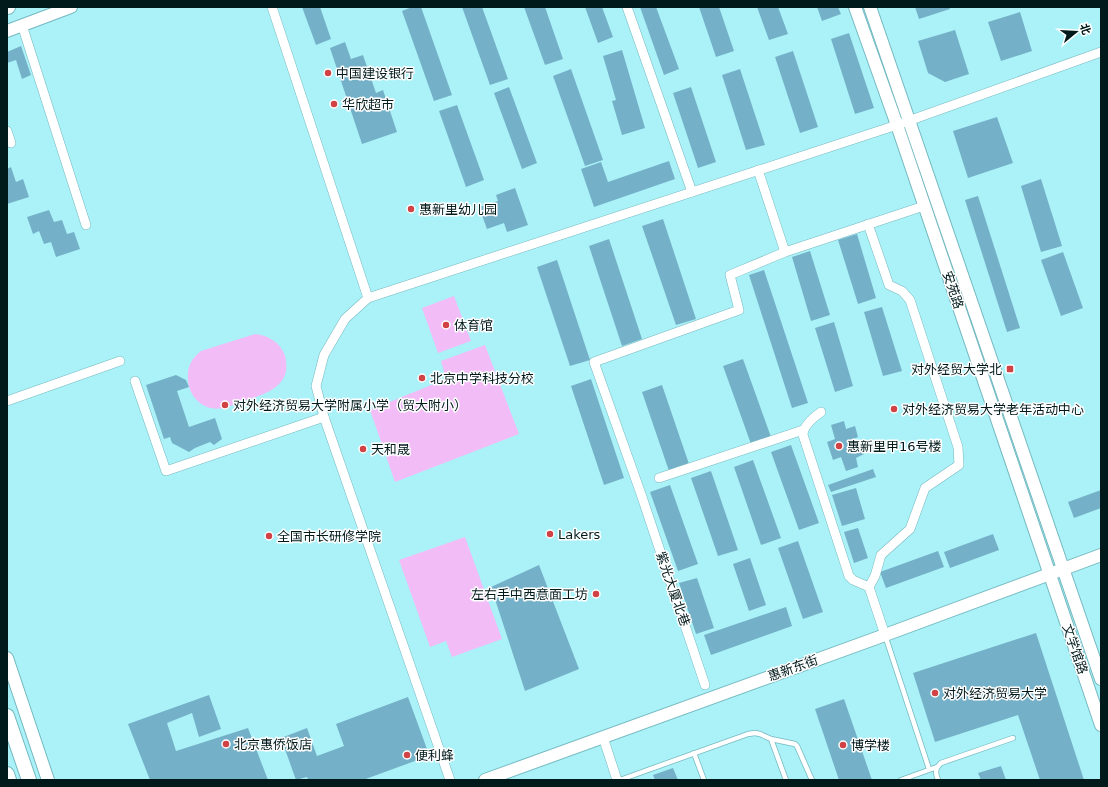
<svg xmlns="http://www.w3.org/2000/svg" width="1108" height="787" viewBox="0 0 1108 787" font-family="'DejaVu Sans','Noto Sans SC',sans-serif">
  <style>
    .green { fill: #f2bcf7 }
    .building { fill: #74b1c8 }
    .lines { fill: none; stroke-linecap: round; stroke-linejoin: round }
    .lane-casing { stroke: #74b9c0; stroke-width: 6 }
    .street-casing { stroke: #74b9c0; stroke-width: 10 }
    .secondary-casing { stroke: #74b9c0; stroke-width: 14 }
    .primary-casing { stroke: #74b9c0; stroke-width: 16 }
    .lane { stroke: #fff; stroke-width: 4.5 }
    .street { stroke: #fff; stroke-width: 9 }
    .secondary { stroke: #fff; stroke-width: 12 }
    .primary { stroke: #fff; stroke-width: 14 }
    .poi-dot { fill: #d14245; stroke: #fff; stroke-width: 1.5 }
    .labels { text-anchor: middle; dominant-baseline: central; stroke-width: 3; stroke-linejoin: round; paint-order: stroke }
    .poi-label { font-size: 13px; fill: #00191b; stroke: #fff; text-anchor: start }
    .street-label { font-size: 13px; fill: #00191b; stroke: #fff }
  </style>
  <rect width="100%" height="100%" fill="#abf2f8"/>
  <g class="green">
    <path d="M454 296 471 341 438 353 422 308Z"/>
    <path d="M255 334C268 335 281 343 285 356 293 386 266 394 244 401 237 403 230 407 223 408 205 412 189 398 188 380 187 367 191 359 201 351Z"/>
    <path d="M485 345 519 434 395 482 370 410 446 379 441 361Z"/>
    <path d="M465 537 502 639 452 657 446 641 430 647 399 560Z"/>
  </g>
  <g class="building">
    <path d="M302 7H320L331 39 316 45Z"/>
    <path d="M412 7H421L452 95 434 101 402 11Z"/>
    <path d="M462 7H482L508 79 490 85Z"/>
    <path d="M524 7H545L563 59 545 65Z"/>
    <path d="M585 7H602L613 37 598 43Z"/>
    <path d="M640 7H656L679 69 664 75Z"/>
    <path d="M699 7H719L734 51 716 57Z"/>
    <path d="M757 7H778L788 34 769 40Z"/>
    <path d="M817 7H838L841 14 822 21Z"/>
    <path d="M915 7H949L950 9 919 19Z"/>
    <path d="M1020 12 1032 51 1001 61 988 22Z"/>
    <path d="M955 30 969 74 945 82 928 73 918 41Z"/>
    <path d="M849 33 874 108 855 114 831 39Z"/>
    <path d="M345 42 351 59 363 55 376 93 383 90 397 132 362 144 330 48Z"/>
    <path d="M21 46 31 75 22 79 16 60 7 63V52Z"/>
    <path d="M622 50 645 128 622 135 612 101 616 100 603 56Z"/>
    <path d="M793 51 818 127 800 133 775 57Z"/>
    <path d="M571 69 603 160 585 166 553 76Z"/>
    <path d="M740 69 765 145 746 150 722 75Z"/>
    <path d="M509 87 537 163 522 169 494 93Z"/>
    <path d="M691 87 716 162 698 168 673 93Z"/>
    <path d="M457 105 484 180 466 187 439 111Z"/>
    <path d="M997 117 1013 163 968 178 953 131Z"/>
    <path d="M669 161 675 179 594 207 581 169 601 162 608 182Z"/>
    <path d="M11 167 16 182 23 179 29 197 7 204V169Z"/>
    <path d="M1041 179 1062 246 1041 252 1021 186Z"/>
    <path d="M515 188 528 225 507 232 504 223 487 229 479 207 498 201 496 195Z"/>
    <path d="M978 196 1020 328 1007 332 965 200Z"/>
    <path d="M49 210 54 222 62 220 67 234 74 232 80 249 56 257 51 242 44 244 39 231 33 234 27 217Z"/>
    <path d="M663 219 696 319 676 325 642 226Z"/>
    <path d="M857 234 876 298 858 304 838 240Z"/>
    <path d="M609 239 642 339 622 346 589 246Z"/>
    <path d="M810 251 830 315 811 321 792 257Z"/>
    <path d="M1063 252 1083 308 1061 316 1041 260Z"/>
    <path d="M557 260 590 360 570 366 537 267Z"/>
    <path d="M764 270 808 403 792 408 749 275Z"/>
    <path d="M882 307 902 371 883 376 864 312Z"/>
    <path d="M834 322 853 386 835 392 815 328Z"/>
    <path d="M743 359 771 437 751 444 723 366Z"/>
    <path d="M176 375 186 380 189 387 177 391 189 427 215 418 222 439 214 445 210 442 195 448 189 452 172 443 170 437 164 439 146 385Z"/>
    <path d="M591 379 624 478 604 485 571 386Z"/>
    <path d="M662 385 689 464 669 471 642 392Z"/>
    <path d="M844 421 846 429 855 426 858 437 849 441 851 447 861 445 864 454 856 458 858 467 846 471 841 457 833 460 827 442 835 439 831 425Z"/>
    <path d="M791 445 819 523 799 530 771 452Z"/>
    <path d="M753 460 781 538 761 545 734 467Z"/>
    <path d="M873 469 876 477 831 492 828 485Z"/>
    <path d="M711 471 738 550 718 556 691 478Z"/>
    <path d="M670 485 698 564 678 571 650 492Z"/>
    <path d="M856 488 865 519 842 526 832 495Z"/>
    <path d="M1101 490V508L1074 518 1068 502Z"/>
    <path d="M858 528 868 558 854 563 844 532Z"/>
    <path d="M993 534 999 550 950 568 944 552Z"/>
    <path d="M798 541 823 612 803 619 778 548Z"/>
    <path d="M938 551 944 567 886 588 880 572Z"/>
    <path d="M750 558 766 605 749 611 733 564Z"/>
    <path d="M539 565 579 669 525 691 491 587Z"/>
    <path d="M697 578 714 628 696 634 679 583Z"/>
    <path d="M786 607 792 626 711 655 704 635Z"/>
    <path d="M1036 633 1084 780H1040L1018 715 935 742 913 673Z"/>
    <path d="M209 695 221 729 199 737 192 713 167 723 176 751 248 728 268 780H150L128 724Z"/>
    <path d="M408 697 427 749 423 758 363 780H308L307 777 296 780 281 738 307 728 317 756 344 746 336 724Z"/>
    <path d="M844 699 872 780H839L815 709Z"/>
    <path d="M1001 766 1006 780H981L978 773Z"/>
    <path d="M673 768 678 780H655L653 775Z"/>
  </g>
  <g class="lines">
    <defs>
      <g id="lane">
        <path d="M885 635 929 769"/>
        <path d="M771 739 786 780"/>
        <path d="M694 753 704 780"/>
        <path d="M620 780 748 734 755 733 760 734 771 739 795 744 797 746 812 780"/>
        <path d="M901 780 937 767"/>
        <path d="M938 780C935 772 935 769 941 763L1013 738"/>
      </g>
      <g id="street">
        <path d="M272 7 368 298"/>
        <path d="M627 7 692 192"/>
        <path d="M22 25 86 225"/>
        <path d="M7 131 11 143"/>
        <path d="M758 170 785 252 924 206"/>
        <path d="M868 224 889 285 902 291 910 300 958 447 959 465 925 488 910 529 881 555 875 576 869 587"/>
        <path d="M135 381 166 471 324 417"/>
        <path d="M7 401 120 361"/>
        <path d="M821 412C814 417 803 426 803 435L849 576 853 580 869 587 885 635"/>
        <path d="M659 478 803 430"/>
        <path d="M705 685 641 494 594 362 739 310 730 275 785 252"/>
        <path d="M603 737 617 780"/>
        <path d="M450 780 324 417 316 386 324 355 345 319 368 298 897 125 1101 52"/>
      </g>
      <g id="secondary">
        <path d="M855 7 897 125 1101 725"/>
        <path d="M870 7 1101 679"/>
        <path d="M7 31 71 7"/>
        <path d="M7 658 48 780"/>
        <path d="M485 780 885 635 1101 555"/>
      </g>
      <g id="primary">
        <path d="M7 7H8"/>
        <path d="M7 716 29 780"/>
        <path d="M7 774 9 780"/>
      </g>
    </defs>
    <use href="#lane" class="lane-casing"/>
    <use href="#street" class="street-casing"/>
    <use href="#secondary" class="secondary-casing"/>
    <use href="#primary" class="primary-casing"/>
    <use href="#lane" class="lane"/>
    <use href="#street" class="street"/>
    <use href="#secondary" class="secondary"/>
    <use href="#primary" class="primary"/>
  </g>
  <g class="poi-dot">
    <circle cx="328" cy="73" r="4"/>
    <circle cx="334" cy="104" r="4"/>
    <circle cx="411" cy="209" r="4"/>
    <circle cx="446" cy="325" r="4"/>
    <rect x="1006" y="365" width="8" height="8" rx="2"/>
    <circle cx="422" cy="378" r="4"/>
    <circle cx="225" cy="405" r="4"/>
    <circle cx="894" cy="409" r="4"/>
    <circle cx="839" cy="446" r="4"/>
    <circle cx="363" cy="449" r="4"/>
    <circle cx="550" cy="534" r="4"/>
    <circle cx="269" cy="536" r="4"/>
    <circle cx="596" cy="594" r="4"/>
    <circle cx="935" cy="693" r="4"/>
    <circle cx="226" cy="744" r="4"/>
    <circle cx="843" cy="745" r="4"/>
    <circle cx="407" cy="755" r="4"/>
  </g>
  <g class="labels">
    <g class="poi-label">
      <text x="336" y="73">中国建设银行</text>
      <text x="342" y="104">华欣超市</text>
      <text x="419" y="209">惠新里幼儿园</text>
      <text x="454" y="325">体育馆</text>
      <text x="1002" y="369" text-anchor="end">对外经贸大学北</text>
      <text x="430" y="378">北京中学科技分校</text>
      <text x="233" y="405">对外经济贸易大学附属小学（贸大附小）</text>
      <text x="902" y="409">对外经济贸易大学老年活动中心</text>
      <text x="847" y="446">惠新里甲16号楼</text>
      <text x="371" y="449">天和晟</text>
      <text x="558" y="534">Lakers</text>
      <text x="277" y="536">全国市长研修学院</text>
      <text x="588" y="594" text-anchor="end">左右手中西意面工坊</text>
      <text x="943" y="693">对外经济贸易大学</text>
      <text x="234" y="744">北京惠侨饭店</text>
      <text x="851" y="745">博学楼</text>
      <text x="415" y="755">便利蜂</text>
    </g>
    <g class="street-label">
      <text transform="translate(953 290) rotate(71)">安苑路</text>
      <text transform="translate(673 589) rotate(71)">紫光大厦北巷</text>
      <text transform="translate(1075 649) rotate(71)">文学馆路</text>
      <text transform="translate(793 668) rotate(-20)">惠新东街</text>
    </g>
  </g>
  <rect width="1108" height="787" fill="none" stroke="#00191b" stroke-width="16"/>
  <g transform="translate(1076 32) rotate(72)" stroke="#ffffff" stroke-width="3" paint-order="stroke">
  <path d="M0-3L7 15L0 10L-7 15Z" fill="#00191b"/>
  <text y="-6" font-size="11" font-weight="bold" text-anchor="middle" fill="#00191b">北</text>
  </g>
</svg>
